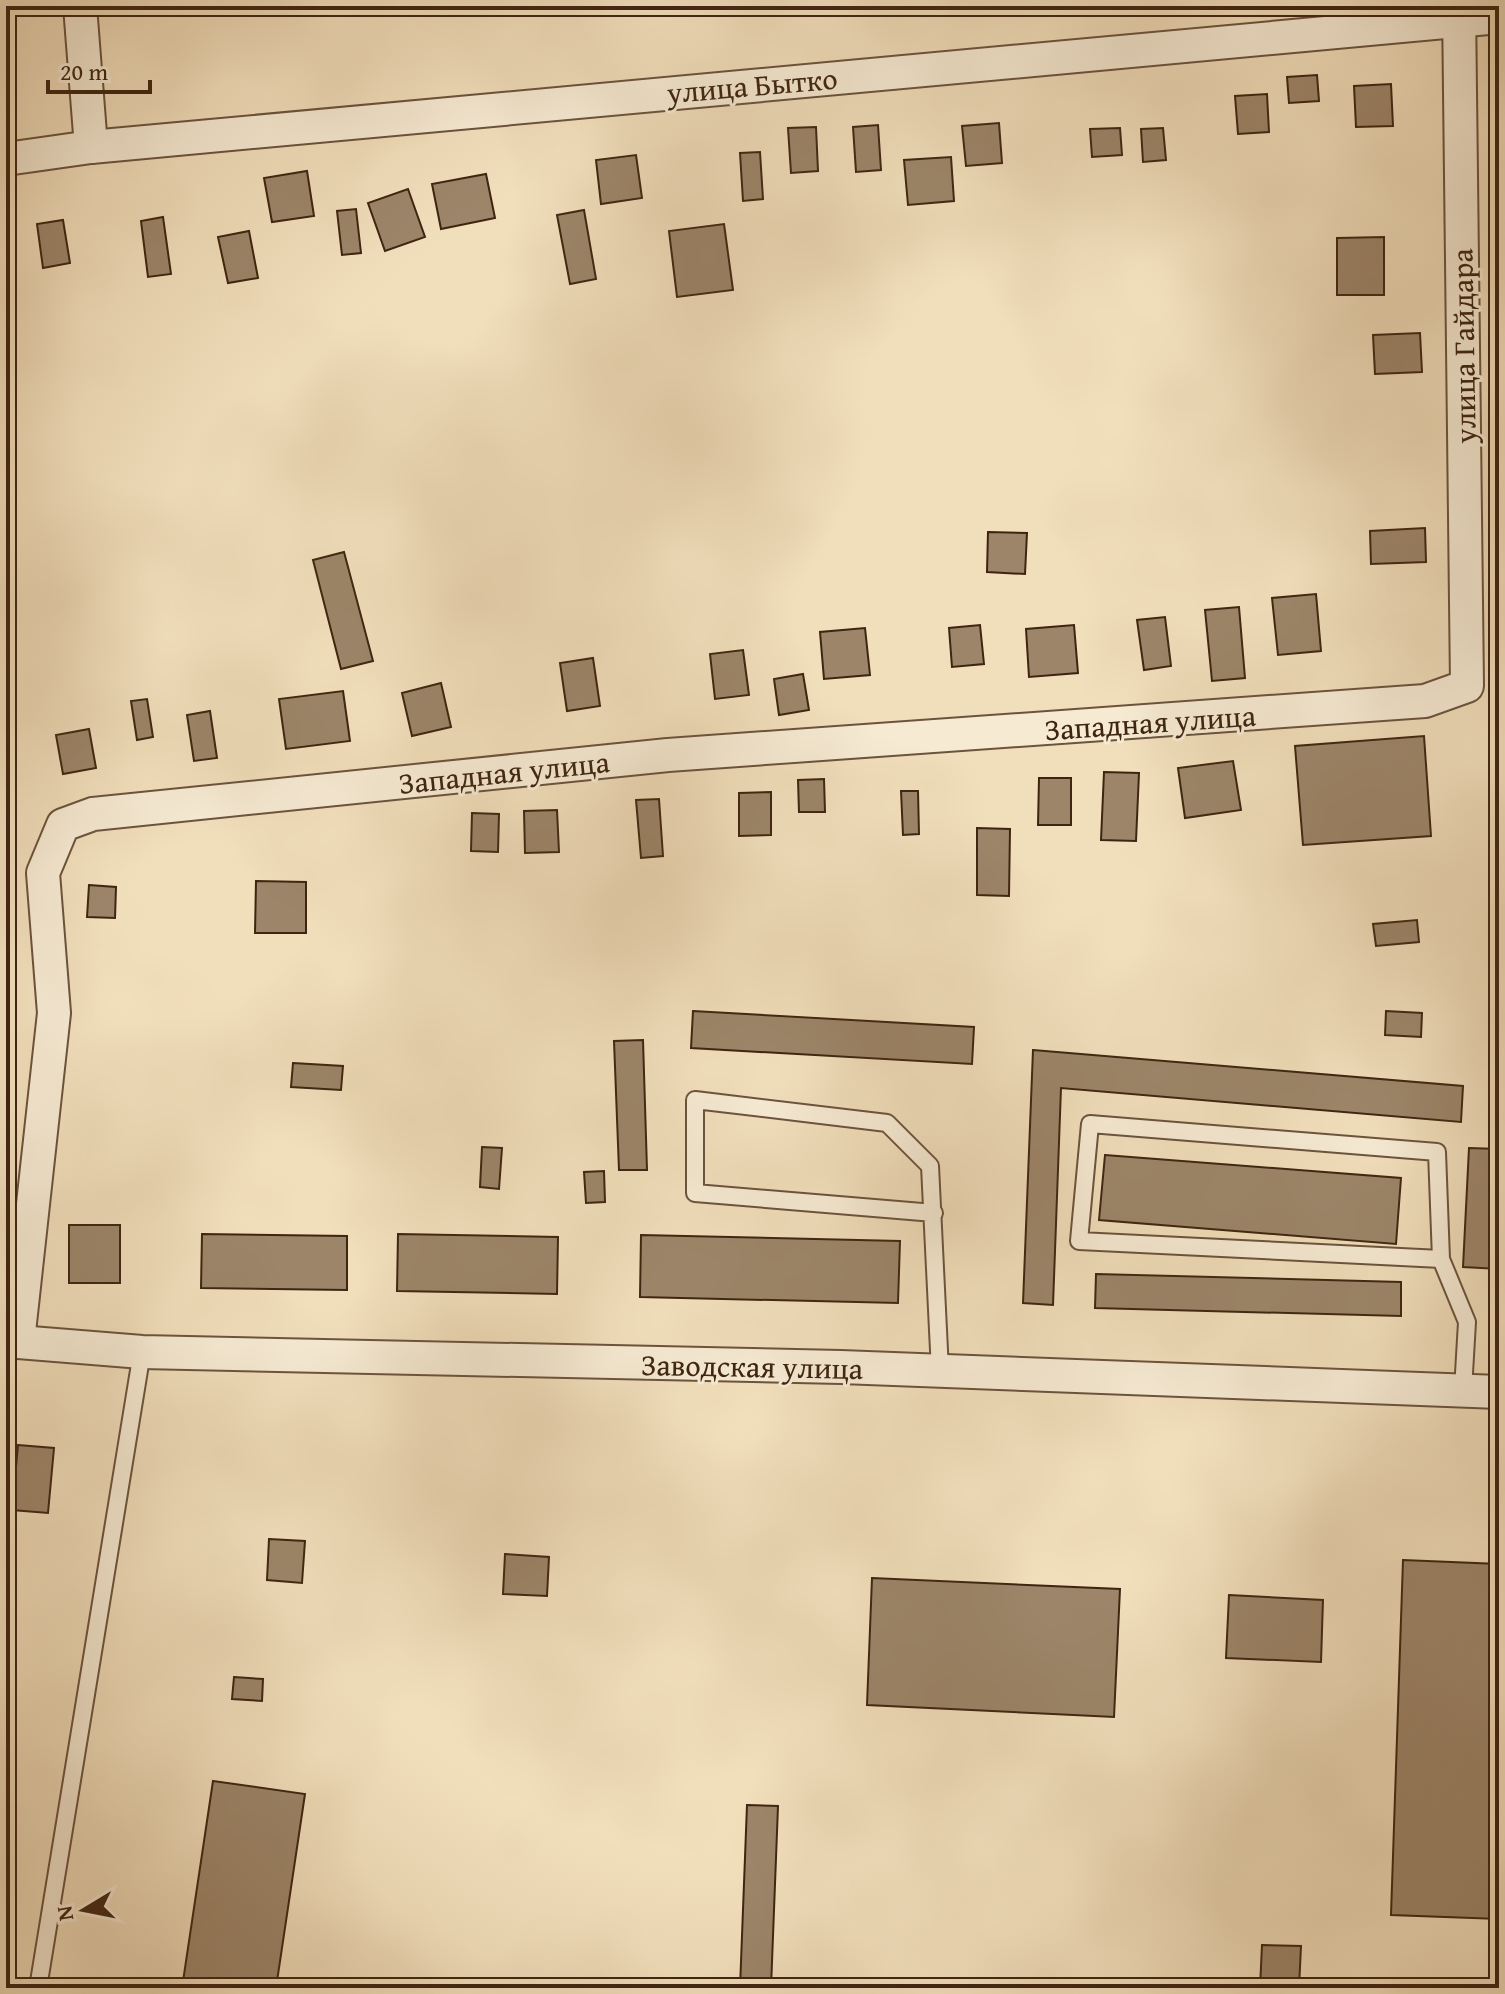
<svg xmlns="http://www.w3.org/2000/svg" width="1505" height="1994" viewBox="0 0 1505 1994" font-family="'Gentium Book Plus',serif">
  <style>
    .building { fill: #9c8569; stroke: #3f2511; stroke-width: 2 }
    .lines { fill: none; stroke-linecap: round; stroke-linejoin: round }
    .lane-casing { stroke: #6c533c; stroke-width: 20 }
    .street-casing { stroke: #6c533c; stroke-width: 36 }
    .lane { stroke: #f6ead3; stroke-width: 16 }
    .street { stroke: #f6ead3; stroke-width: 32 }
    .labels { text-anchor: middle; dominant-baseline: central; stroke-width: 6; stroke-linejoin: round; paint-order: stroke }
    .street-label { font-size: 30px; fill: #3f2511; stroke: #f6ead3 }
  </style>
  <rect width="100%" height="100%" fill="#f1debb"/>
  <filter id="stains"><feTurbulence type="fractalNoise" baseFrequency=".0025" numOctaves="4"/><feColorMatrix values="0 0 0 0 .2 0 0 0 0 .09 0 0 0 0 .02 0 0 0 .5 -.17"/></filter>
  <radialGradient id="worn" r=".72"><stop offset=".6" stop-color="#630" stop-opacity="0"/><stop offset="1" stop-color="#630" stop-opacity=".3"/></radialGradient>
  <g class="building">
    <path d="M1317 75 1319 101 1289 103 1287 77Z"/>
    <path d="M1391 84 1393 126 1356 127 1354 86Z"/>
    <path d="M1267 94 1269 132 1238 134 1235 96Z"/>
    <path d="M999 123 1002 163 966 166 962 126Z"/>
    <path d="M878 125 881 170 856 172 853 127Z"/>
    <path d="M816 127 818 171 791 173 788 128Z"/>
    <path d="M1120 128 1122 155 1092 157 1090 129Z"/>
    <path d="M1163 128 1166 160 1143 162 1141 129Z"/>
    <path d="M760 152 763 199 743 201 740 153Z"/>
    <path d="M636 155 642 198 601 204 596 160Z"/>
    <path d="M951 157 954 201 908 205 904 160Z"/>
    <path d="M307 171 314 216 272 222 264 178Z"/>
    <path d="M486 174 495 218 441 229 432 184Z"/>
    <path d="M408 189 425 237 385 251 368 203Z"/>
    <path d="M356 209 361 253 342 255 337 211Z"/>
    <path d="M584 210 596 279 570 284 557 215Z"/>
    <path d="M163 217 171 274 148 277 141 221Z"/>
    <path d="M63 220 70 263 43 268 37 224Z"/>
    <path d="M724 224 733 290 677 297 669 231Z"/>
    <path d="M249 231 258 278 228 283 218 237Z"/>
    <path d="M1384 237V295H1337V238Z"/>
    <path d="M1420 333 1422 372 1375 374 1373 335Z"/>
    <path d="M1425 528 1426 562 1371 564 1370 531Z"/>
    <path d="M988 532 1027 533 1025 574 987 572Z"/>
    <path d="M344 552 373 661 341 669 313 560Z"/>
    <path d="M1316 594 1321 651 1278 655 1272 598Z"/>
    <path d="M1239 607 1245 678 1212 681 1205 610Z"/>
    <path d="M1165 617 1171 666 1144 670 1137 620Z"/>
    <path d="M980 625 984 664 952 667 949 628Z"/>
    <path d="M1074 625 1078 673 1029 677 1026 629Z"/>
    <path d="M865 628 870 675 824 679 820 632Z"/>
    <path d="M743 650 749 695 715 699 710 654Z"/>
    <path d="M593 658 600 706 567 711 560 663Z"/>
    <path d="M803 674 809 710 779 715 774 679Z"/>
    <path d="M441 683 451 727 412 736 402 693Z"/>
    <path d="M343 691 350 741 286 749 279 699Z"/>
    <path d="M147 699 153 737 137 740 131 701Z"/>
    <path d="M210 711 217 758 194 761 187 715Z"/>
    <path d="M89 729 96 768 63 774 56 735Z"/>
    <path d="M1424 736 1431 836 1303 845 1295 746Z"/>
    <path d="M1233 761 1241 810 1185 818 1178 768Z"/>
    <path d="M1104 772 1139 773 1136 841 1101 840Z"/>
    <path d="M1039 778H1071V825H1038Z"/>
    <path d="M824 779 825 812H799L798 780Z"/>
    <path d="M901 791H918L919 834 903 835Z"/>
    <path d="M771 792V835L739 836V793Z"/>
    <path d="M659 799 663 856 641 858 636 800Z"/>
    <path d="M557 810 559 852 525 853 524 811Z"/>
    <path d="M472 813 499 814 498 852 471 851Z"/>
    <path d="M977 828 1010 829 1009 896 977 895Z"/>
    <path d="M256 881 306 882V933H255Z"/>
    <path d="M89 885 116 887 115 918 87 917Z"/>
    <path d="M1417 920 1419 942 1376 946 1373 924Z"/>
    <path d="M693 1011 974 1027 972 1064 691 1048Z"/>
    <path d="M1386 1011 1422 1013 1421 1037 1385 1035Z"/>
    <path d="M643 1040 647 1170H619L614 1041Z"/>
    <path d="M1033 1050 1463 1086 1461 1122 1061 1088 1053 1305 1023 1303Z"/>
    <path d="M293 1063 343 1066 341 1090 291 1087Z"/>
    <path d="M482 1147 502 1148 499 1189 480 1187Z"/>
    <path d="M1469 1148 1499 1149V1269L1463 1267Z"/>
    <path d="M1105 1155 1401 1178 1396 1244 1099 1220Z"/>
    <path d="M604 1171 605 1202 586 1203 584 1172Z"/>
    <rect x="69" y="1225" width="51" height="58"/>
    <path d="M202 1234 347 1236V1290L201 1288Z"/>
    <path d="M398 1234 558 1237 557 1294 397 1291Z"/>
    <path d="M641 1235 900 1241 898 1303 640 1297Z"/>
    <path d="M1096 1274 1401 1282V1316L1095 1308Z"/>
    <path d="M18 1445 54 1448 48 1513 12 1510Z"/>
    <path d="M269 1539 305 1541 302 1583 267 1580Z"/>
    <path d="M505 1554 549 1557 547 1596 503 1594Z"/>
    <path d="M1403 1560 1499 1564V1919L1391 1915Z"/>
    <path d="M872 1578 1120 1589 1114 1717 867 1705Z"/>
    <path d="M1229 1595 1323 1600 1321 1662 1226 1658Z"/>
    <path d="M234 1677 263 1679 262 1701 232 1699Z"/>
    <path d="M213 1781 305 1794 276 1988H182Z"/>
    <path d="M747 1805 778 1806 771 1988H740Z"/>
    <path d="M1262 1945 1301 1946 1299 1988H1260Z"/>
  </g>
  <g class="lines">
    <defs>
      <g id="lane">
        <path d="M934 1213 695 1193V1100L887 1123 930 1166 940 1371"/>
        <path d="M1441 1259 1079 1241 1090 1124 1437 1152 1441 1259 1467 1322 1463 1390"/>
        <path d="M38 1988 142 1352"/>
      </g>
      <g id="street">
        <path d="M80 6 91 147"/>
        <path d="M6 159 91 147 1499 17"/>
        <path d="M6 1341 142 1352 841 1367 1499 1392"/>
        <path d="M18 1341 54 1013 43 873 63 825 93 814 668 755 1425 701 1467 686 1459 6"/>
      </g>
    </defs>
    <use href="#lane" class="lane-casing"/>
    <use href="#street" class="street-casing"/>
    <use href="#lane" class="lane"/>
    <use href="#street" class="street"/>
  </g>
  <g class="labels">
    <g class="street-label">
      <text transform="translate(752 85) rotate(-5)">улица Бытко</text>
      <text transform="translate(1463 346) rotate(-91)">улица Гайдара</text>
      <text transform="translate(1150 722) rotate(-4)">Западная улица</text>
      <text transform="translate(504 772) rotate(-6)">Западная улица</text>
      <text transform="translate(752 1366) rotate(1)">Заводская улица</text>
    </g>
  </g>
  <rect width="1505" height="1994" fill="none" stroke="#f1debb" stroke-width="32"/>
  <rect x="8" y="8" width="1489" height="1978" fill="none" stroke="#3f2511" stroke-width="4"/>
  <rect x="16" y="16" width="1473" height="1962" fill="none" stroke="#3f2511" stroke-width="2"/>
  <g transform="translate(84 1910) rotate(260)" stroke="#f6ead3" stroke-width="6" paint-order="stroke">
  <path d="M0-6L14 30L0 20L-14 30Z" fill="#3f2511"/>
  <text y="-12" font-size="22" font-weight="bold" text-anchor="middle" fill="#3f2511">N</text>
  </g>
  <path d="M48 80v12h102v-12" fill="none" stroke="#3f2511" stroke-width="4"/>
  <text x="60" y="80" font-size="24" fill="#3f2511" stroke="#f6ead3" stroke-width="6" paint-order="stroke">20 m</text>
  <rect width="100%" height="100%" filter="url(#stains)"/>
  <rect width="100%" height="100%" fill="url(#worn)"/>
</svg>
